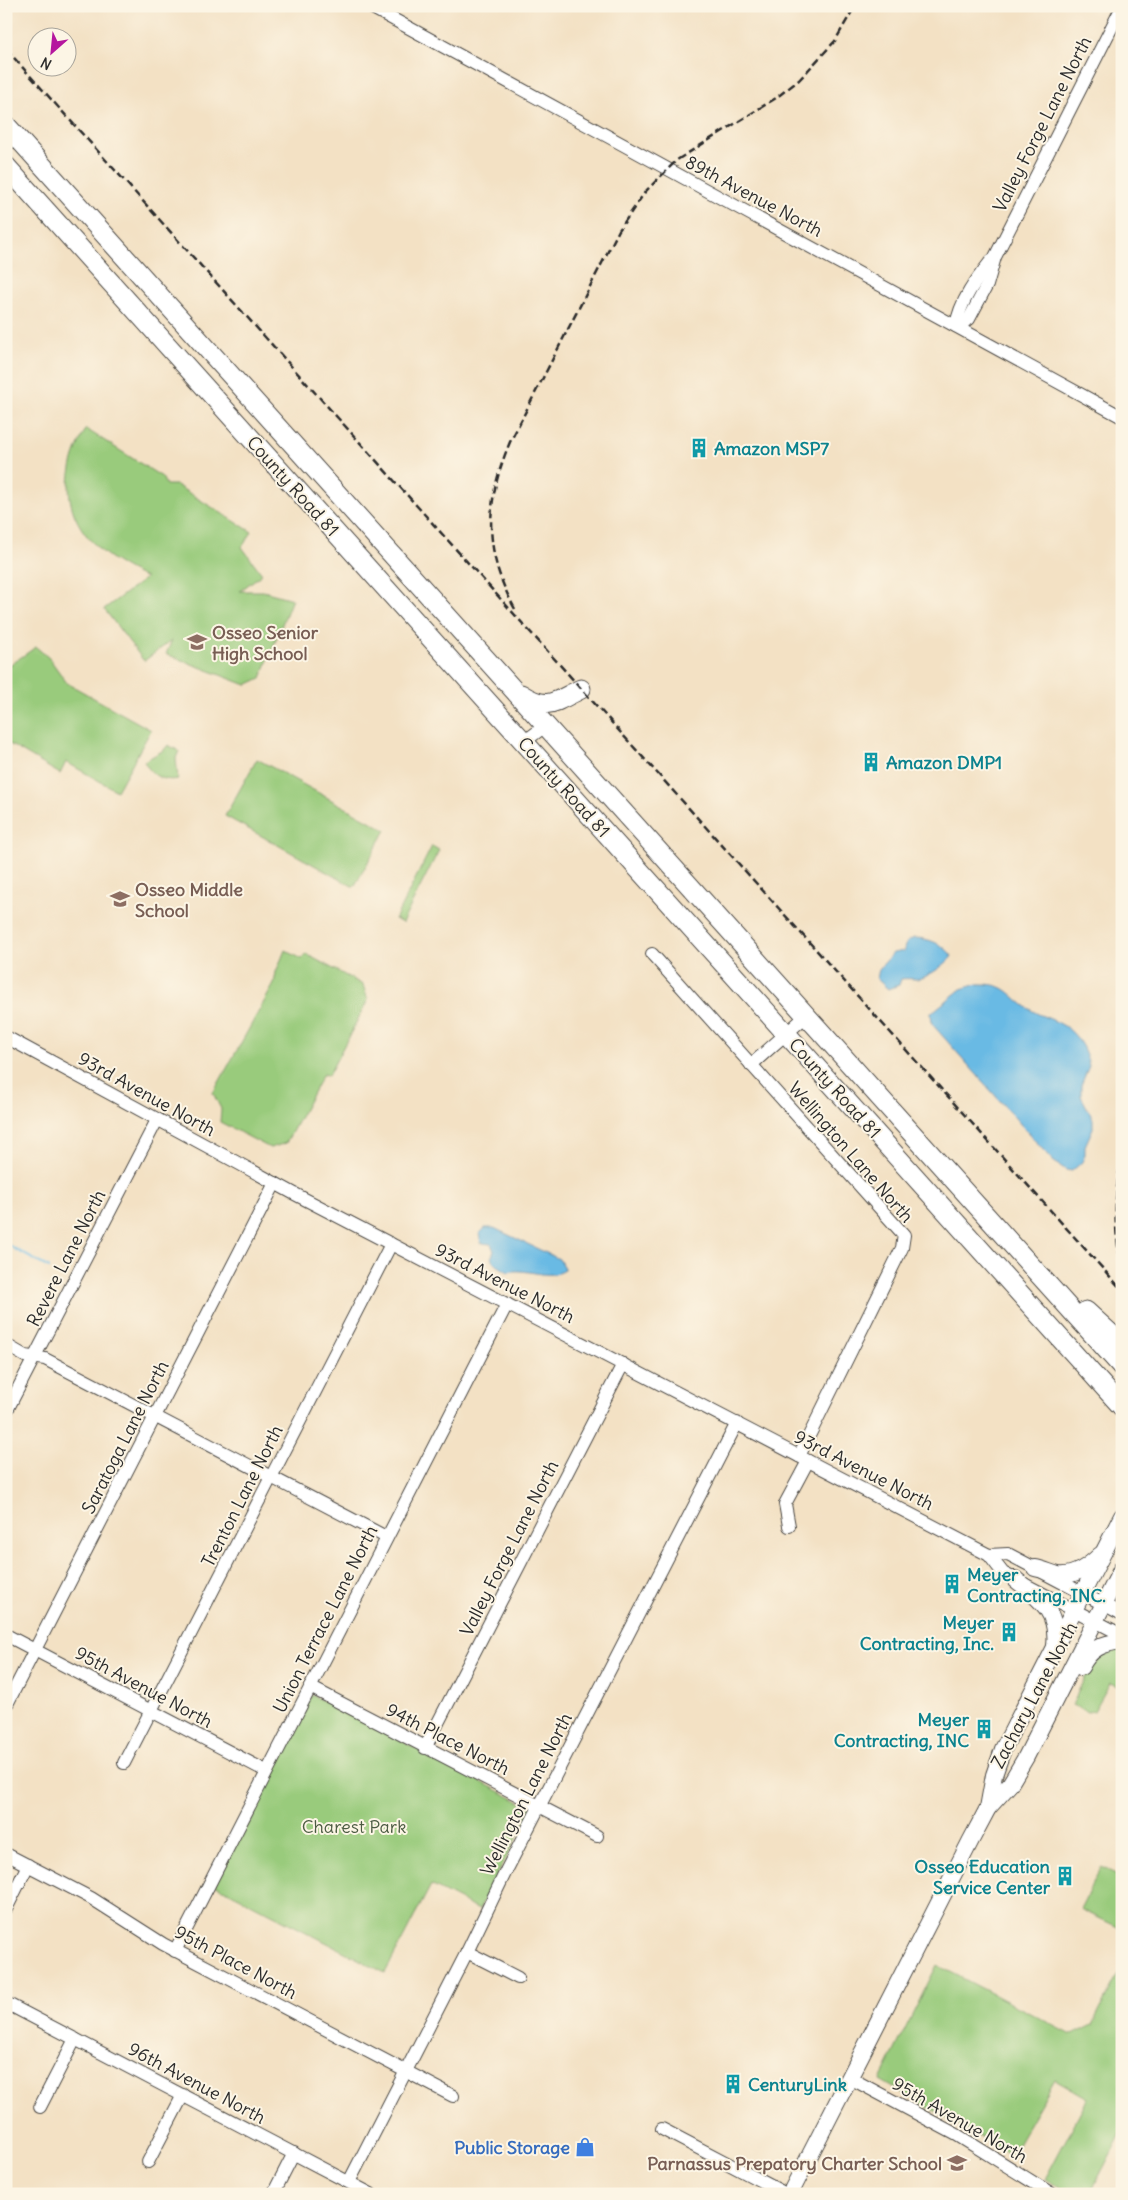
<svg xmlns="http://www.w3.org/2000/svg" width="1128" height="2200" viewBox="0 0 1128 2200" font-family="Delius,sans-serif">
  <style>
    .green { fill: #99cb7b; stroke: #627b53 }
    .water { fill: #69bae4; stroke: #4a7288 }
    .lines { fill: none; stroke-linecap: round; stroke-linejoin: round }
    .stream { stroke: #69bae4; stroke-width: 2.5 }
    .minor-casing { stroke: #494642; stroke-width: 14 }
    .major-casing { stroke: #494642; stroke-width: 18 }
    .highway-casing { stroke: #494642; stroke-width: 21 }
    .minor { stroke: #fff; stroke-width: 12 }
    .major { stroke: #fff; stroke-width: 16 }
    .highway { stroke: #fff; stroke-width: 19 }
    .rail { stroke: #2b2b2b; stroke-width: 2.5; stroke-dasharray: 8 4; stroke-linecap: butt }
    .labels { text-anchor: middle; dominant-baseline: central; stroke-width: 4; stroke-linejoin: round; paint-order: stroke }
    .street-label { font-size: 18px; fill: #2b2b2b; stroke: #fcf5e5 }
    .culture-label { font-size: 18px; font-weight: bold; fill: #0d838f; stroke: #fcf5e5; text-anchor: start }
    .education-label { font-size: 18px; font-weight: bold; fill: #785e54; stroke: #fcf5e5; text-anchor: start }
    .park-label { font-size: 18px; fill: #4c5b43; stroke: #fcf5e5 }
    .shop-label { font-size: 18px; font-weight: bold; fill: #366cbe; stroke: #fcf5e5; text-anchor: end }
  </style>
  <rect width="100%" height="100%" fill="#fcf5e5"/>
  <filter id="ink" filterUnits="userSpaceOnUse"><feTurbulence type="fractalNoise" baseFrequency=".02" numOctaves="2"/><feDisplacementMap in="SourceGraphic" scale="10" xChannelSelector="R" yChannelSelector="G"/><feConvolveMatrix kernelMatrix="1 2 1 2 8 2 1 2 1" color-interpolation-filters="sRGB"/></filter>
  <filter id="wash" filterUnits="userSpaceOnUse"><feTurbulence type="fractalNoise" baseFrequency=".0096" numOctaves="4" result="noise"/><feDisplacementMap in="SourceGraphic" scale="20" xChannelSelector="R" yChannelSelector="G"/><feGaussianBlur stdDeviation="1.12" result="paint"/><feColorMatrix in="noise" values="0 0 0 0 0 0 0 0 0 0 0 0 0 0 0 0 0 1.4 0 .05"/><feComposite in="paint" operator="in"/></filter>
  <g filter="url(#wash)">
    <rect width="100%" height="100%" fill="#f3e1c4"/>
    <g class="green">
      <path d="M86 429 162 477 166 485H176L252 532 242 547 262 574 240 591H263L292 599 261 678 246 685 166 654 172 640 144 661 104 609 146 578C79 548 47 500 86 429Z"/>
      <path d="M36 647 49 658 67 683 151 730 117 791 66 762 60 774 6 742V672L11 664Z"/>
      <path d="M168 745 179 751 176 758 178 779C162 782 151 775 144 761L164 750Z"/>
      <path d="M257 759 386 830 354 887 225 816Z"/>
      <path d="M432 846 439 850 402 923 395 919Z"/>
      <path d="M285 950 302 959 306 954 363 985 368 1000 328 1076 323 1074 286 1143 270 1148 220 1122 221 1109 213 1093 274 984 276 972Z"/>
      <path d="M1122 1650V1688L1110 1683 1094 1711 1087 1712 1072 1705C1083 1683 1092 1650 1122 1650Z"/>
      <path d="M312 1695 532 1808 479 1910 431 1885 385 1973 214 1884Z"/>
      <path d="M1101 1867 1122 1877V1929L1080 1909Z"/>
      <path d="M937 1965 1072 2035 1092 2025 1122 1966V2132L1090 2194H1071L1045 2179 1088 2098 1055 2079 1011 2155 880 2080Z"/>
    </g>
    <g class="water">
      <path d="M914 938C928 938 944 944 952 956 948 963 927 978 918 979 912 979 908 978 901 979L899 985 888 989 877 979 879 969 893 953 904 951C904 944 908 941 914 938Z"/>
      <path d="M977 984C1009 983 1008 995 1031 1010 1040 1016 1050 1018 1059 1023 1076 1031 1086 1049 1089 1066L1081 1085V1096L1093 1119V1128L1085 1146V1155L1082 1162 1072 1171 1066 1170 1053 1161 932 1024 931 1013 961 989Z"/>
      <path d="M485 1228H494L559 1259 565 1270C548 1281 526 1267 508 1272L497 1265 491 1258 494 1251 491 1244 481 1243 479 1234Z"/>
    </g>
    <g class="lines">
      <path class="stream" d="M6 1244 49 1268"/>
    </g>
  </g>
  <g filter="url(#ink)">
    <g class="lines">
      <defs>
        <g id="minor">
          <path d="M369 6 1122 417"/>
          <path d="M956 326 969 319 987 285 995 257 1122 7"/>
          <path d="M956 326C960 301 976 280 991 261"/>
          <path d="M524 742 545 726"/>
          <path d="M652 954 904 1235 902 1248 799 1456"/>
          <path d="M6 1037 293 1193 989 1555 1003 1573 1122 1635"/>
          <path d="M751 1065 806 1016"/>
          <path d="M6 1345 25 1356 45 1359 386 1537"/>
          <path d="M6 1412 157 1120"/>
          <path d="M789 1526 785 1504 808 1461"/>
          <path d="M989 1555 1008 1554 1122 1614"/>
          <path d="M6 1635 266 1771"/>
          <path d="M310 1687 597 1836"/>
          <path d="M6 1706 275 1183"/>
          <path d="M425 1748 623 1364"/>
          <path d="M124 1763 391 1244"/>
          <path d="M6 1854 91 1898 163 1944 453 2096"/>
          <path d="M6 1909 28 1865"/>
          <path d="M175 1951 507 1304"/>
          <path d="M467 1952 518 1978"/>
          <path d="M6 2003 371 2194"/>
          <path d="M850 2078 957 2135 1052 2194"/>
          <path d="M40 2107 75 2039"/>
          <path d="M662 2129 786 2194"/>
          <path d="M148 2162 183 2095"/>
          <path d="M349 2182 467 1952 506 1871 737 1423"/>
          <path d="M273 2194 294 2153"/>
        </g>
        <g id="major">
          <path d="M1035 1568C1043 1569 1050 1573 1058 1575 1075 1577 1089 1566 1100 1555"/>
          <path d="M1015 1579C1039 1599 1059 1611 1055 1646"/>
          <path d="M1081 1667C1090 1649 1102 1643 1122 1641"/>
          <path d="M988 1808 994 1775 1003 1749 1122 1516"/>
          <path d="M790 2194 971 1840 988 1808 1010 1784 1026 1757 1122 1568"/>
        </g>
        <g id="highway">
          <path d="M6 125 1122 1367"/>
          <path d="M6 166 1122 1407"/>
          <path d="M521 694C549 712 555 701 581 689"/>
          <path d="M1086 1311 1122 1344"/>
        </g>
      </defs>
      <use href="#minor" class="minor-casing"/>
      <use href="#major" class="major-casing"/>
      <use href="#highway" class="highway-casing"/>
      <use href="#minor" class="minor"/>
      <use href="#major" class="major"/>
      <use href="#highway" class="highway"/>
      <g class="rail">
        <path d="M6 49 1122 1290"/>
        <path d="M515 609C483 551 485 502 510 442L619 230 645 192 677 160 776 98 799 80 835 41 855 6"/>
        <path d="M1122 1156C1114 1193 1113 1230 1122 1267"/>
      </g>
    </g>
  </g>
  <defs>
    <symbol id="building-bare" viewBox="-9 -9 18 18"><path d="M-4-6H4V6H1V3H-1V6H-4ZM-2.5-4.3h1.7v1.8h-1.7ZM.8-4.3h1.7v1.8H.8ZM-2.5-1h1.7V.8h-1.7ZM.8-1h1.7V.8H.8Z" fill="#0f9aa8" stroke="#fcf5e5" stroke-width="2.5" paint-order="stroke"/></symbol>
    <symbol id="school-bare" viewBox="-9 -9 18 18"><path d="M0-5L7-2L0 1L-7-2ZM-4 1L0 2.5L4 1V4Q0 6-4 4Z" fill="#8d6e63" stroke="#fcf5e5" stroke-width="2.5" paint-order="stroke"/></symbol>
    <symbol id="shop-bare" viewBox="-9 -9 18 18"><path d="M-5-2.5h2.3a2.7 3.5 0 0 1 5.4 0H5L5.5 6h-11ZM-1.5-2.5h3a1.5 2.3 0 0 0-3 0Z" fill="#3f7fe0" stroke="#fcf5e5" stroke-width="2.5" paint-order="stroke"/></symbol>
  </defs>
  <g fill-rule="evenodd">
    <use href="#building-bare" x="685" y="434" width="28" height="28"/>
    <use href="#school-bare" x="183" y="628" width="28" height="28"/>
    <use href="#building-bare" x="857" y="748" width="28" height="28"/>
    <use href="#school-bare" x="106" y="885" width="28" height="28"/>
    <use href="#building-bare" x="938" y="1570" width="28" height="28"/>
    <use href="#building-bare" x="995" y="1618" width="28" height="28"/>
    <use href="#building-bare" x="970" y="1715" width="28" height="28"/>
    <use href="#building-bare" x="1051" y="1862" width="28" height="28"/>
    <use href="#building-bare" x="719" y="2070" width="28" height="28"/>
    <use href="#shop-bare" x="571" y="2133" width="28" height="28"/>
    <use href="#school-bare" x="943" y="2149" width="28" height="28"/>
  </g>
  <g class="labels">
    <g class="street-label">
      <text transform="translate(1042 124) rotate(-63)">Valley Forge Lane North</text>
      <text transform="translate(754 196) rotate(28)">89th Avenue North</text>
      <text transform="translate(293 486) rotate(48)">County Road 81</text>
      <text transform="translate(564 787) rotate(48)">County Road 81</text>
      <text transform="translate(835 1088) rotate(48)">County Road 81</text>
      <text transform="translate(147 1094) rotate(29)">93rd Avenue North</text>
      <text transform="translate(851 1152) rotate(49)">Wellington Lane North</text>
      <text transform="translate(66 1258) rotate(-63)">Revere Lane North</text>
      <text transform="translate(505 1283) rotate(27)">93rd Avenue North</text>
      <text transform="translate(125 1437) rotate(-63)">Saratoga Lane North</text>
      <text transform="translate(864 1470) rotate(27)">93rd Avenue North</text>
      <text transform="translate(242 1496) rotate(-63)">Trenton Lane North</text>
      <text transform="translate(509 1548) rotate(-63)">Valley Forge Lane North</text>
      <text transform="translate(325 1619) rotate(-63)">Union Terrace Lane North</text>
      <text transform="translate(144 1687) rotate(28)">95th Avenue North</text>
      <text transform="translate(1034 1695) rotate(-62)">Zachary Lane North</text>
      <text transform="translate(448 1739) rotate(27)">94th Place North</text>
      <text transform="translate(526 1794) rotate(-63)">Wellington Lane North</text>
      <text transform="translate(236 1962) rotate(28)">95th Place North</text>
      <text transform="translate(197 2083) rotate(28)">96th Avenue North</text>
      <text transform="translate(960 2120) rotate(30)">95th Avenue North</text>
    </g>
    <g class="culture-label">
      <text x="714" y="448">Amazon MSP7</text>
      <text x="886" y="762">Amazon DMP1</text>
      <text x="967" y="1574">Meyer<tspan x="967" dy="21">Contracting, INC.</tspan></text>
      <text x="994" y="1622" text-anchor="end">Meyer<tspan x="994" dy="21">Contracting, Inc.</tspan></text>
      <text x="969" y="1719" text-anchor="end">Meyer<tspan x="969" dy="21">Contracting, INC</tspan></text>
      <text x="1050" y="1866" text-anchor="end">Osseo Education<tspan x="1050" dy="21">Service Center</tspan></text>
      <text x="748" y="2084">CenturyLink</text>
    </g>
    <g class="education-label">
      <text x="212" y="632">Osseo Senior<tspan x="212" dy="21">High School</tspan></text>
      <text x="135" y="889">Osseo Middle<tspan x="135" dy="21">School</tspan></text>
      <text x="942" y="2163" text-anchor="end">Parnassus Prepatory Charter School</text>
    </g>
    <g class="park-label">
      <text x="354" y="1826">Charest Park</text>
    </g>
    <g class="shop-label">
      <text x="570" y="2147">Public Storage</text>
    </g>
  </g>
  <rect width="1128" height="2200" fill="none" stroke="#fcf5e5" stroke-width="25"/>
  <g transform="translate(52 52) rotate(207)"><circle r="24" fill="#fcf5e5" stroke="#a8a49b"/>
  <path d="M0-4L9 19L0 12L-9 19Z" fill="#b5179e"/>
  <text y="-8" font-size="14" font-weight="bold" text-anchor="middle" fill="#2b2b2b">N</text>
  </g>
</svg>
